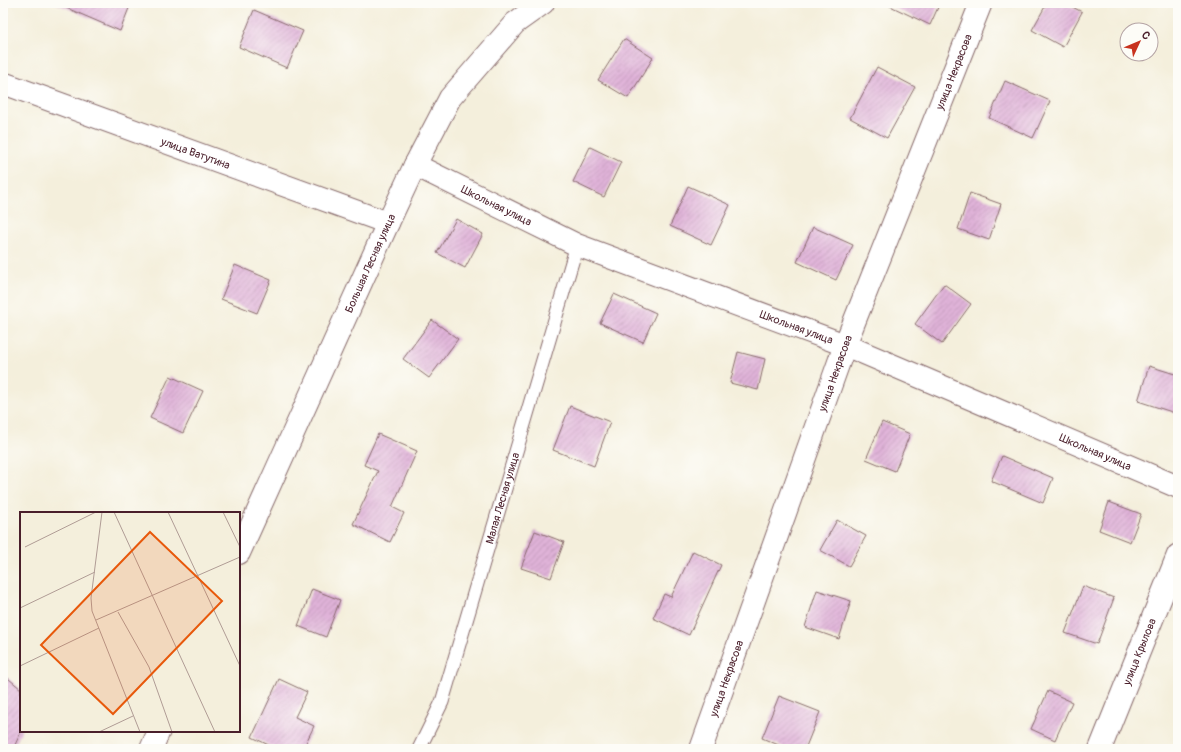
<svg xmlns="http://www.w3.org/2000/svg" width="1181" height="752" viewBox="0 0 1181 752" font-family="Pangolin,sans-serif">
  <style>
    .building { fill: url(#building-hatch) }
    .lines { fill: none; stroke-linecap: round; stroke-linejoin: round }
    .lane-casing { stroke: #866869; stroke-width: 15 }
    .street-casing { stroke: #866869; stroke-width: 24 }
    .lane { stroke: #fff; stroke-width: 13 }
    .street { stroke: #fff; stroke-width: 22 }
    .labels { text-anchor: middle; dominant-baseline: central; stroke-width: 3; stroke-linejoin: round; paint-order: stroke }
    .street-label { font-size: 11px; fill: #4a1f2b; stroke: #fdfcf7 }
    .inset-road { fill: none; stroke: #b09c95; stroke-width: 1 }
    .view { fill: #e8590c; fill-opacity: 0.15; stroke: #e8590c; stroke-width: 2 }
    .inset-edge { fill: none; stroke: #4a1f2b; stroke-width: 2 }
  </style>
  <defs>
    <pattern id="building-hatch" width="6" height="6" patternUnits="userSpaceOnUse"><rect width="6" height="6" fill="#e0b3d9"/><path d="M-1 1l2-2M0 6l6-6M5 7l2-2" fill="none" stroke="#b891b0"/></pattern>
  </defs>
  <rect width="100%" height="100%" fill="#fdfcf7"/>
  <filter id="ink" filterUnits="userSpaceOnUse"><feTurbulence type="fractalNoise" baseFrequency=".025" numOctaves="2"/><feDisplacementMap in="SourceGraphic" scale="8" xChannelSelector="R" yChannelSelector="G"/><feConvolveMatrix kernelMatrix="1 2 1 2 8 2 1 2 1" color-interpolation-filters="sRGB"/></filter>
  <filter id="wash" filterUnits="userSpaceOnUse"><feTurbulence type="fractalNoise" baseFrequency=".012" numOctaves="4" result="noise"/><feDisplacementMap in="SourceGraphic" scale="16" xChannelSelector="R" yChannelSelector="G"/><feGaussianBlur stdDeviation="0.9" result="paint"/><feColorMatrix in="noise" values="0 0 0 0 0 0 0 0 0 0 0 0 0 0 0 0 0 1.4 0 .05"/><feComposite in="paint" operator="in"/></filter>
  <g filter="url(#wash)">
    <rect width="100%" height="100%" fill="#f4efdc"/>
    <g id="blocks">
      <g class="building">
        <path d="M55 3H131L120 31Z"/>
        <path d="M884 3H940L930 25Z"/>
        <path d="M1047 3H1065L1082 12 1063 47 1032 30Z"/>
        <path d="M254 10 303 31 287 68 239 47Z"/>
        <path d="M624 39 653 58 628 98 598 80Z"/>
        <path d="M877 67 915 87 887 138 850 118Z"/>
        <path d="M1005 81 1050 101 1033 138 989 118Z"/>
        <path d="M590 147 621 162 604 197 573 182Z"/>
        <path d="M688 186 730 205 711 245 670 226Z"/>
        <path d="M970 193 1001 204 989 240 958 229Z"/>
        <path d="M456 219 483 234 465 268 437 253Z"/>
        <path d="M813 227 853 245 836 280 797 262Z"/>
        <path d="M235 265 271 280 257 313 221 299Z"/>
        <path d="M944 284 971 304 942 344 915 324Z"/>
        <path d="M614 294 656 313 643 342 600 323Z"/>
        <path d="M432 320 458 339 429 378 403 359Z"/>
        <path d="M738 352 765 359 758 390 730 383Z"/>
        <path d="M1149 366 1178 375V414L1138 401Z"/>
        <path d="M170 376 203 391 183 433 150 418Z"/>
        <path d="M570 406 610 422 594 466 553 450Z"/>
        <path d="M882 422 910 434 895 471 866 459Z"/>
        <path d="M378 434 417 451 392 507 404 513 390 542 353 524 378 471 364 465Z"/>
        <path d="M1002 456 1053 478 1043 503 991 481Z"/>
        <path d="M1109 502 1141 514 1130 542 1099 530Z"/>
        <path d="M837 520 866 536 849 566 820 550Z"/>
        <path d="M535 531 564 542 551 578 521 568Z"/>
        <path d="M693 551 721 565 689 635 653 618 664 594 671 597Z"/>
        <path d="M1083 586 1114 598 1097 644 1065 633Z"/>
        <path d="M312 589 340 600 326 637 298 626Z"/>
        <path d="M817 590 851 601 839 639 805 627Z"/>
        <path d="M3 674 21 689V732L13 749H3Z"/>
        <path d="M279 679 307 692 295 717 314 726 303 749H277L252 737Z"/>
        <path d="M1048 691 1072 702 1055 740 1031 729Z"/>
        <path d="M779 696 820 712 805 749H788L762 738Z"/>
      </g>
    </g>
  </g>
  <g filter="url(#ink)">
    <use href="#blocks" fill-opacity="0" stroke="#866869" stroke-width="1"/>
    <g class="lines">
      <defs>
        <g id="lane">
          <path id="s1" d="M419 749 442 702 577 245"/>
        </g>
        <g id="street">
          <path id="s2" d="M3 83 388 223"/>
          <path id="s3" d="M415 165 577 245 845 345 1178 487"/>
          <path id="s4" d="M239 553 388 223 415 165 450 98 515 23 543 3"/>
          <path d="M151 749 159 731"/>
          <path id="s5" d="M701 749 845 345 981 3"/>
          <path id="s6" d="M1100 749 1178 555"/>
        </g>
      </defs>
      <use href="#lane" class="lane-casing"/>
      <use href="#street" class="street-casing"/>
      <use href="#lane" class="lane"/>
      <use href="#street" class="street"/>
    </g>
  </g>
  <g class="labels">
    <g class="street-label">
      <text stroke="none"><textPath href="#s5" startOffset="723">улица Некрасова</textPath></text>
      <text stroke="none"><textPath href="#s2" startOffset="205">улица Ватутина</textPath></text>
      <text stroke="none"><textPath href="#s3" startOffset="91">Школьная улица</textPath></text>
      <text stroke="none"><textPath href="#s4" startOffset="318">Большая Лесная улица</textPath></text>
      <text stroke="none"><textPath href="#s3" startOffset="415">Школьная улица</textPath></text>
      <text stroke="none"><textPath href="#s5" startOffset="399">улица Некрасова</textPath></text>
      <text stroke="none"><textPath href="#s3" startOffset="739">Школьная улица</textPath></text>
      <text stroke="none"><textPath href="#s1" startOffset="265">Малая Лесная улица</textPath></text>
      <text stroke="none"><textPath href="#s6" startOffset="105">улица Крылова</textPath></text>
      <text stroke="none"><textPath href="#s5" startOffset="75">улица Некрасова</textPath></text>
    </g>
  </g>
  <g transform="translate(20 512)">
    <rect width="220" height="220" fill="#f4efdc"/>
    <path class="inset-road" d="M82 0 71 86 72 99 120 220M94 0 195 220M148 0 220 154M203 0 220 35M5 35 76 0M0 96 75 60M98 100 129 155 152 220M76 108 220 45M0 154 79 116M79 220 113 204"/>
    <path class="view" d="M130 20 202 89 93 202 21 133Z"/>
    <rect width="220" height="220" class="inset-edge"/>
  </g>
  <rect width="1181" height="752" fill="none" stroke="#fdfcf7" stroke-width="16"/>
  <g transform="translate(1139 42) rotate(46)"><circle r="19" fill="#fdfcf7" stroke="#b5a4a5"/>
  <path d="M0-3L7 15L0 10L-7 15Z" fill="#c8321e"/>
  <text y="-6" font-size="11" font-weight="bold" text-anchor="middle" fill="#4a1f2b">С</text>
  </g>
</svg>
